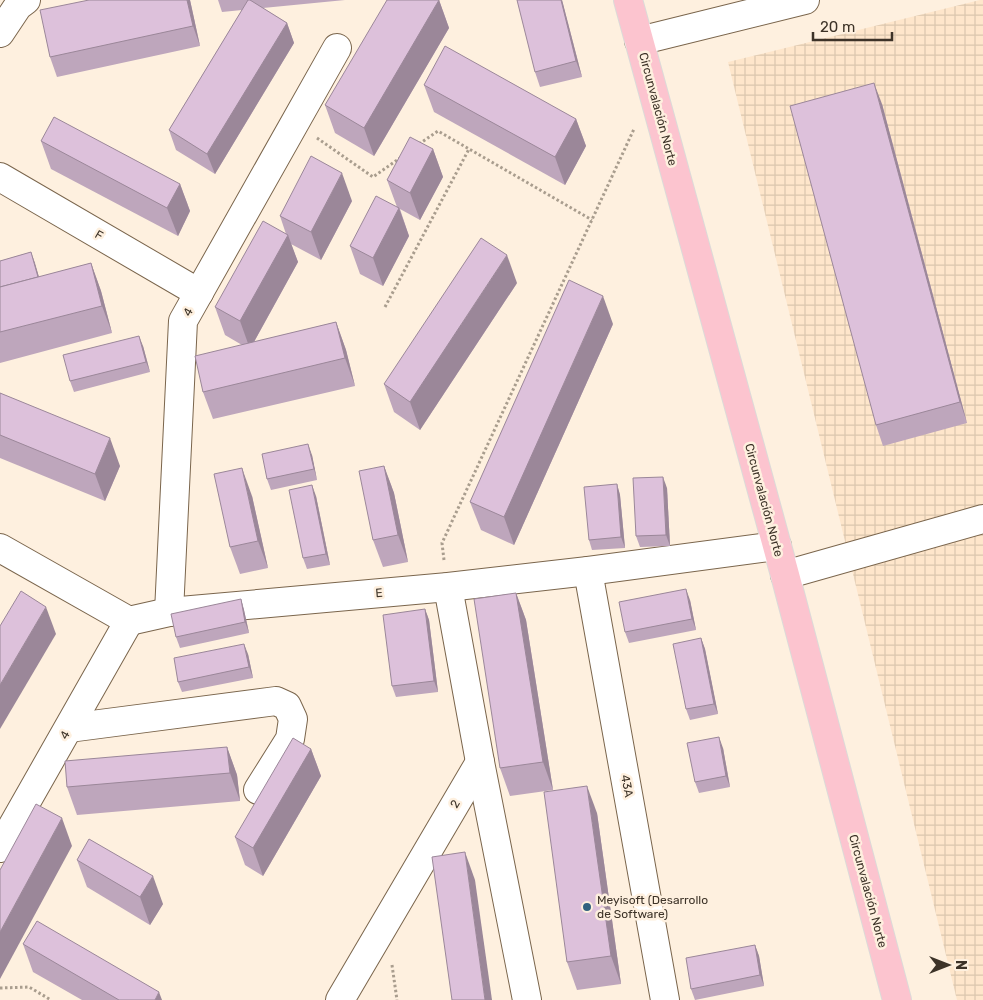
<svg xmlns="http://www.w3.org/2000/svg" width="983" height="1000" viewBox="0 0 983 1000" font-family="Rubik,sans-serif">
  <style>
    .industrial { fill: url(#industrial-grid) }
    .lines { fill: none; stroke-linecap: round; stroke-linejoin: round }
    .minor-casing { stroke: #7a654c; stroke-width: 30 }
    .major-casing { stroke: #dcdad8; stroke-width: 30 }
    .path { stroke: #a99d8e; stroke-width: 3; stroke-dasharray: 2.5 2.5; stroke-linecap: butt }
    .minor { stroke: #fff; stroke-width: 28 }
    .major { stroke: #fcc4cf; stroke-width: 28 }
    .wall { fill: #bea6bc }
    .shaded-wall { fill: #9b8799 }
    .building { fill: #ddc1db; stroke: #9b8799 }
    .poi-dot { fill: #31617f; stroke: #fef0df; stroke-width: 2 }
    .labels { text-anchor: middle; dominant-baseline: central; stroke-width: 5; stroke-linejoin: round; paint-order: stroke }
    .street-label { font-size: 12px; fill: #3d3328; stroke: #fef0df }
    .poi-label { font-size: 12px; fill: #3d3328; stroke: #fef0df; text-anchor: start }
  </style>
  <defs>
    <pattern id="industrial-grid" width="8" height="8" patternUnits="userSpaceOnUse" patternTransform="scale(1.25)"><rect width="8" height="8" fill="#fee6cb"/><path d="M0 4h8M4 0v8" fill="none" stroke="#dbc6ae"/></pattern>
  </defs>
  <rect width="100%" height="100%" fill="#fef0df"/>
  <path class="industrial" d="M980 0H983V1000H957L728 62Z"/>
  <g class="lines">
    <defs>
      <g id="minor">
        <path d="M0 33 18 6 26 0"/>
        <path d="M639 41 805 0"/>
        <path d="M0 177 199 293"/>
        <path d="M0 548 129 621 169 612 448 587 588 571 777 546"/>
        <path d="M588 571 665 1000"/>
        <path d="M785 575 983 519"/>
        <path d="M448 587 480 762 527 1000"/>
        <path d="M169 612 183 321 337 48"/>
        <path d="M69 728 276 701 287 706 293 719 290 739 258 790"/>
        <path d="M0 848 129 621"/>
        <path d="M340 1000 480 762"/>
      </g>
      <path id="major" d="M628 0 785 575 897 1000"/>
    </defs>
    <use href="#minor" class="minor-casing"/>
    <use href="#major" class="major-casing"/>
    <g class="path">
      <path d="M317 138 373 177 400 158"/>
      <path d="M419 144 438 131 592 220"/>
      <path d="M385 307 469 149"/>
      <path d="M444 560 442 543 634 129"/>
      <path d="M392 965 397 1000"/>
      <path d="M0 988 29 987 51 1000"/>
    </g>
    <use href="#minor" class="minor"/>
    <use href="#major" class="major"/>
  </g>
  <g class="wall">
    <path d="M89 0H190L200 46 57 77 50 57Z"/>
    <path d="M218 0H345L263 8 287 23 294 43 215 174 176 150 169 130 242 10 222 12Z"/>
    <path d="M439 0 449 28 374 156 335 133 325 105Z"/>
    <path d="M562 0 582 77 540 87 535 72Z"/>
    <path d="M424 85 576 119 586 146 565 185 434 112Z"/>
    <path d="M882 104 967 423 883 446 876 425Z"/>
    <path d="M41 141 180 184 190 211 178 236 51 169Z"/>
    <path d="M433 149 443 177 420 220 400 209 409 236 383 286 360 274 350 246 397 207 387 180Z"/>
    <path d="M352 201 321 260 291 244 298 262 254 342 336 322 346 350 355 386 213 419 203 392 242 345 225 335 215 307 286 234 280 216Z"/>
    <path d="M31 252 39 277 91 263 101 291 112 333 0 363V261Z"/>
    <path d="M517 283 420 430 394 412 384 384Z"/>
    <path d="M613 324 514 545 481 530 470 502Z"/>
    <path d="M143 346 150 372 74 392 70 381Z"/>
    <path d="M0 393 120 466 105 501 0 458Z"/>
    <path d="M312 455 317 480 271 490 267 479Z"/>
    <path d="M384 466 394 493 408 562 383 567 373 540Z"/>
    <path d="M617 484 620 495 625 548 592 550 589 540Z"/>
    <path d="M667 488 670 546 640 547 636 536Z"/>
    <path d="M252 496 268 568 240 574 230 547Z"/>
    <path d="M316 496 330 565 307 569 303 558Z"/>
    <path d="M516 593 526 620 553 790 510 796 500 768Z"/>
    <path d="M241 599 244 610 249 633 180 648 176 637Z"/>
    <path d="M690 600 696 630 629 643 625 632Z"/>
    <path d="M425 609 429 620 438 692 396 697 392 686Z"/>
    <path d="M701 638 705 649 718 714 690 720 686 709Z"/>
    <path d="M248 654 253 678 182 692 178 682Z"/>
    <path d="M227 747 237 775 240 801 77 815 67 787Z"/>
    <path d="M723 748 730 787 699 793 695 782Z"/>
    <path d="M311 749 321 776 263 876 245 865 235 837Z"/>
    <path d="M597 813 621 984 577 990 567 962Z"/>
    <path d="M77 860 163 904 150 925 87 887Z"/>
    <path d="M23 944 162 1000H82L33 972Z"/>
    <path d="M755 945 759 956 764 986 695 1000 691 989Z"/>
  </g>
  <g class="shaded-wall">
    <path d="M187 0H190L200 46 193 26Z"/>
    <path d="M439 0 449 28 374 156 364 128Z"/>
    <path d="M561 0H562L582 77 576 61Z"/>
    <path d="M287 23 294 43 215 174 207 154Z"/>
    <path d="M874 83 882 104 967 423 960 402Z"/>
    <path d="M576 119 586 146 565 185 555 157Z"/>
    <path d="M433 149 443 177 420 220 410 193Z"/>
    <path d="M342 173 352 201 321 260 311 232Z"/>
    <path d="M180 184 190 211 178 236 167 208Z"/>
    <path d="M399 208 409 236 383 286 373 258Z"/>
    <path d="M288 235 298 262 250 349 240 321Z"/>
    <path d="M31 252 35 263 42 288 38 277Z"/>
    <path d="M507 255 517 283 420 430 410 402Z"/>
    <path d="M91 263 101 291 112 333 102 306Z"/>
    <path d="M603 296 613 324 514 545 504 517Z"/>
    <path d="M336 322 346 350 355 386 345 358Z"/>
    <path d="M139 336 143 346 150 372 146 362Z"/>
    <path d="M110 438 120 466 105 501 95 474Z"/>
    <path d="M308 444 312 455 317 480 314 469Z"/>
    <path d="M384 466 394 493 408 562 398 535Z"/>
    <path d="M242 468 252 496 268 568 258 541Z"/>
    <path d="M663 477 667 488 670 546 666 535Z"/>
    <path d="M617 484 620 495 625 548 621 537Z"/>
    <path d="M312 485 316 496 330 565 326 554Z"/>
    <path d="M686 589 690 600 696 630 692 619Z"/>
    <path d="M516 593 526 620 553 790 543 762Z"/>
    <path d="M241 599 244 610 249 633 245 622Z"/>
    <path d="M46 607 56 634 0 729V685Z"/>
    <path d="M425 609 429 620 438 692 434 681Z"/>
    <path d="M701 638 705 649 718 714 714 704Z"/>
    <path d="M244 644 248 654 253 678 249 667Z"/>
    <path d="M719 737 723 748 730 787 726 776Z"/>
    <path d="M227 747 237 775 240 801 230 773Z"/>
    <path d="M311 749 321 776 263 876 253 848Z"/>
    <path d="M587 786 597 813 621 984 611 956Z"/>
    <path d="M62 818 72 846 0 979V932Z"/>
    <path d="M465 852 475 880 492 1000H485Z"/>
    <path d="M153 876 163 904 150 925 140 897Z"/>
    <path d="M755 945 759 956 764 986 760 975Z"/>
    <path d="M159 992 162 1000H155Z"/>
  </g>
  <g class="building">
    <path d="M89 0H187L193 26 50 57 40 10Z"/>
    <path d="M248 0H250L287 23 207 154 169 130Z"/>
    <path d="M387 0H439L364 128 325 105Z"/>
    <path d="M517 0H561L576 61 535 72Z"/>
    <path d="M445 46 576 119 555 157 424 85Z"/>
    <path d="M874 83 960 402 876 425 790 106Z"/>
    <path d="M54 117 180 184 167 208 41 141Z"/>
    <path d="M410 137 433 149 410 193 387 180Z"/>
    <path d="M311 156 342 173 311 232 280 216Z"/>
    <path d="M376 196 399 208 373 258 350 246Z"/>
    <path d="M263 221 288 235 240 321 215 307Z"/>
    <path d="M481 238 507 255 410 402 384 384Z"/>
    <path d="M31 252 38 277 0 287V261Z"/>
    <path d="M91 263 102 306 0 332V287Z"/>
    <path d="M569 280 603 296 504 517 470 502Z"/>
    <path d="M336 322 345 358 203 392 195 356Z"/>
    <path d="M139 336 146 362 70 381 63 355Z"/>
    <path d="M0 393 110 438 95 474 0 435Z"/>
    <path d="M308 444 314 469 267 479 262 454Z"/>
    <path d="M384 466 398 535 373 540 359 471Z"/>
    <path d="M242 468 258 541 230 547 214 474Z"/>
    <path d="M663 477 666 535 636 536 633 478Z"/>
    <path d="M617 484 621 537 589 540 584 487Z"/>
    <path d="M312 485 326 554 303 558 289 490Z"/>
    <path d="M686 589 692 619 625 632 619 602Z"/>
    <path d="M21 591 46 607 0 685V626Z"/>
    <path d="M516 593 543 762 500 768 474 599Z"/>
    <path d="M241 599 245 622 176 637 171 614Z"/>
    <path d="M425 609 434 681 392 686 383 615Z"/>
    <path d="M701 638 714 704 686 709 673 644Z"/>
    <path d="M244 644 249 667 178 682 174 658Z"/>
    <path d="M719 737 726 776 695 782 687 743Z"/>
    <path d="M293 738 311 749 253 848 235 837Z"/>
    <path d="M227 747 230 773 67 787 65 761Z"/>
    <path d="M587 786 611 956 567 962 544 792Z"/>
    <path d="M36 804 62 818 0 932V870Z"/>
    <path d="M89 839 153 876 140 897 77 860Z"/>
    <path d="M465 852 485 1000H452L432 857Z"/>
    <path d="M37 921 159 992 155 1000H119L23 944Z"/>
    <path d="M755 945 760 975 691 989 686 958Z"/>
  </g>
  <circle class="poi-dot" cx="587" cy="907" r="5"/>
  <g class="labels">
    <g class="street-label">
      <text transform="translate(658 109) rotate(75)">Circunvalación Norte</text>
      <text transform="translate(99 235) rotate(30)">F</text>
      <text transform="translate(188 312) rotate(-61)">4</text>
      <text transform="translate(764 500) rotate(75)">Circunvalación Norte</text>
      <text transform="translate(379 593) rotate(-5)">E</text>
      <text transform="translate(65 735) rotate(-60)">4</text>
      <text transform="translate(627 786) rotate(80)">43A</text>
      <text transform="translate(455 804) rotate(-60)">2</text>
      <text transform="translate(868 891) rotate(75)">Circunvalación Norte</text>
    </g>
    <g class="poi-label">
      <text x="597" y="900">Meyisoft (Desarrollo<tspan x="597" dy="14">de Software)</tspan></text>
    </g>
  </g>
  <g transform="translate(948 965) rotate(90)" stroke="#fef0df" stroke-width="4" paint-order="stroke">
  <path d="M0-4L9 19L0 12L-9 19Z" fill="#3d3328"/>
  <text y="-8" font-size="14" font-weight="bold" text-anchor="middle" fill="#3d3328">N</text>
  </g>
  <path d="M813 32v8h79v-8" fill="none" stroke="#3d3328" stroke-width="2.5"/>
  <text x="820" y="32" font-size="15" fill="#3d3328" stroke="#fef0df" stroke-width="4" paint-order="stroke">20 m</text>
</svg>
